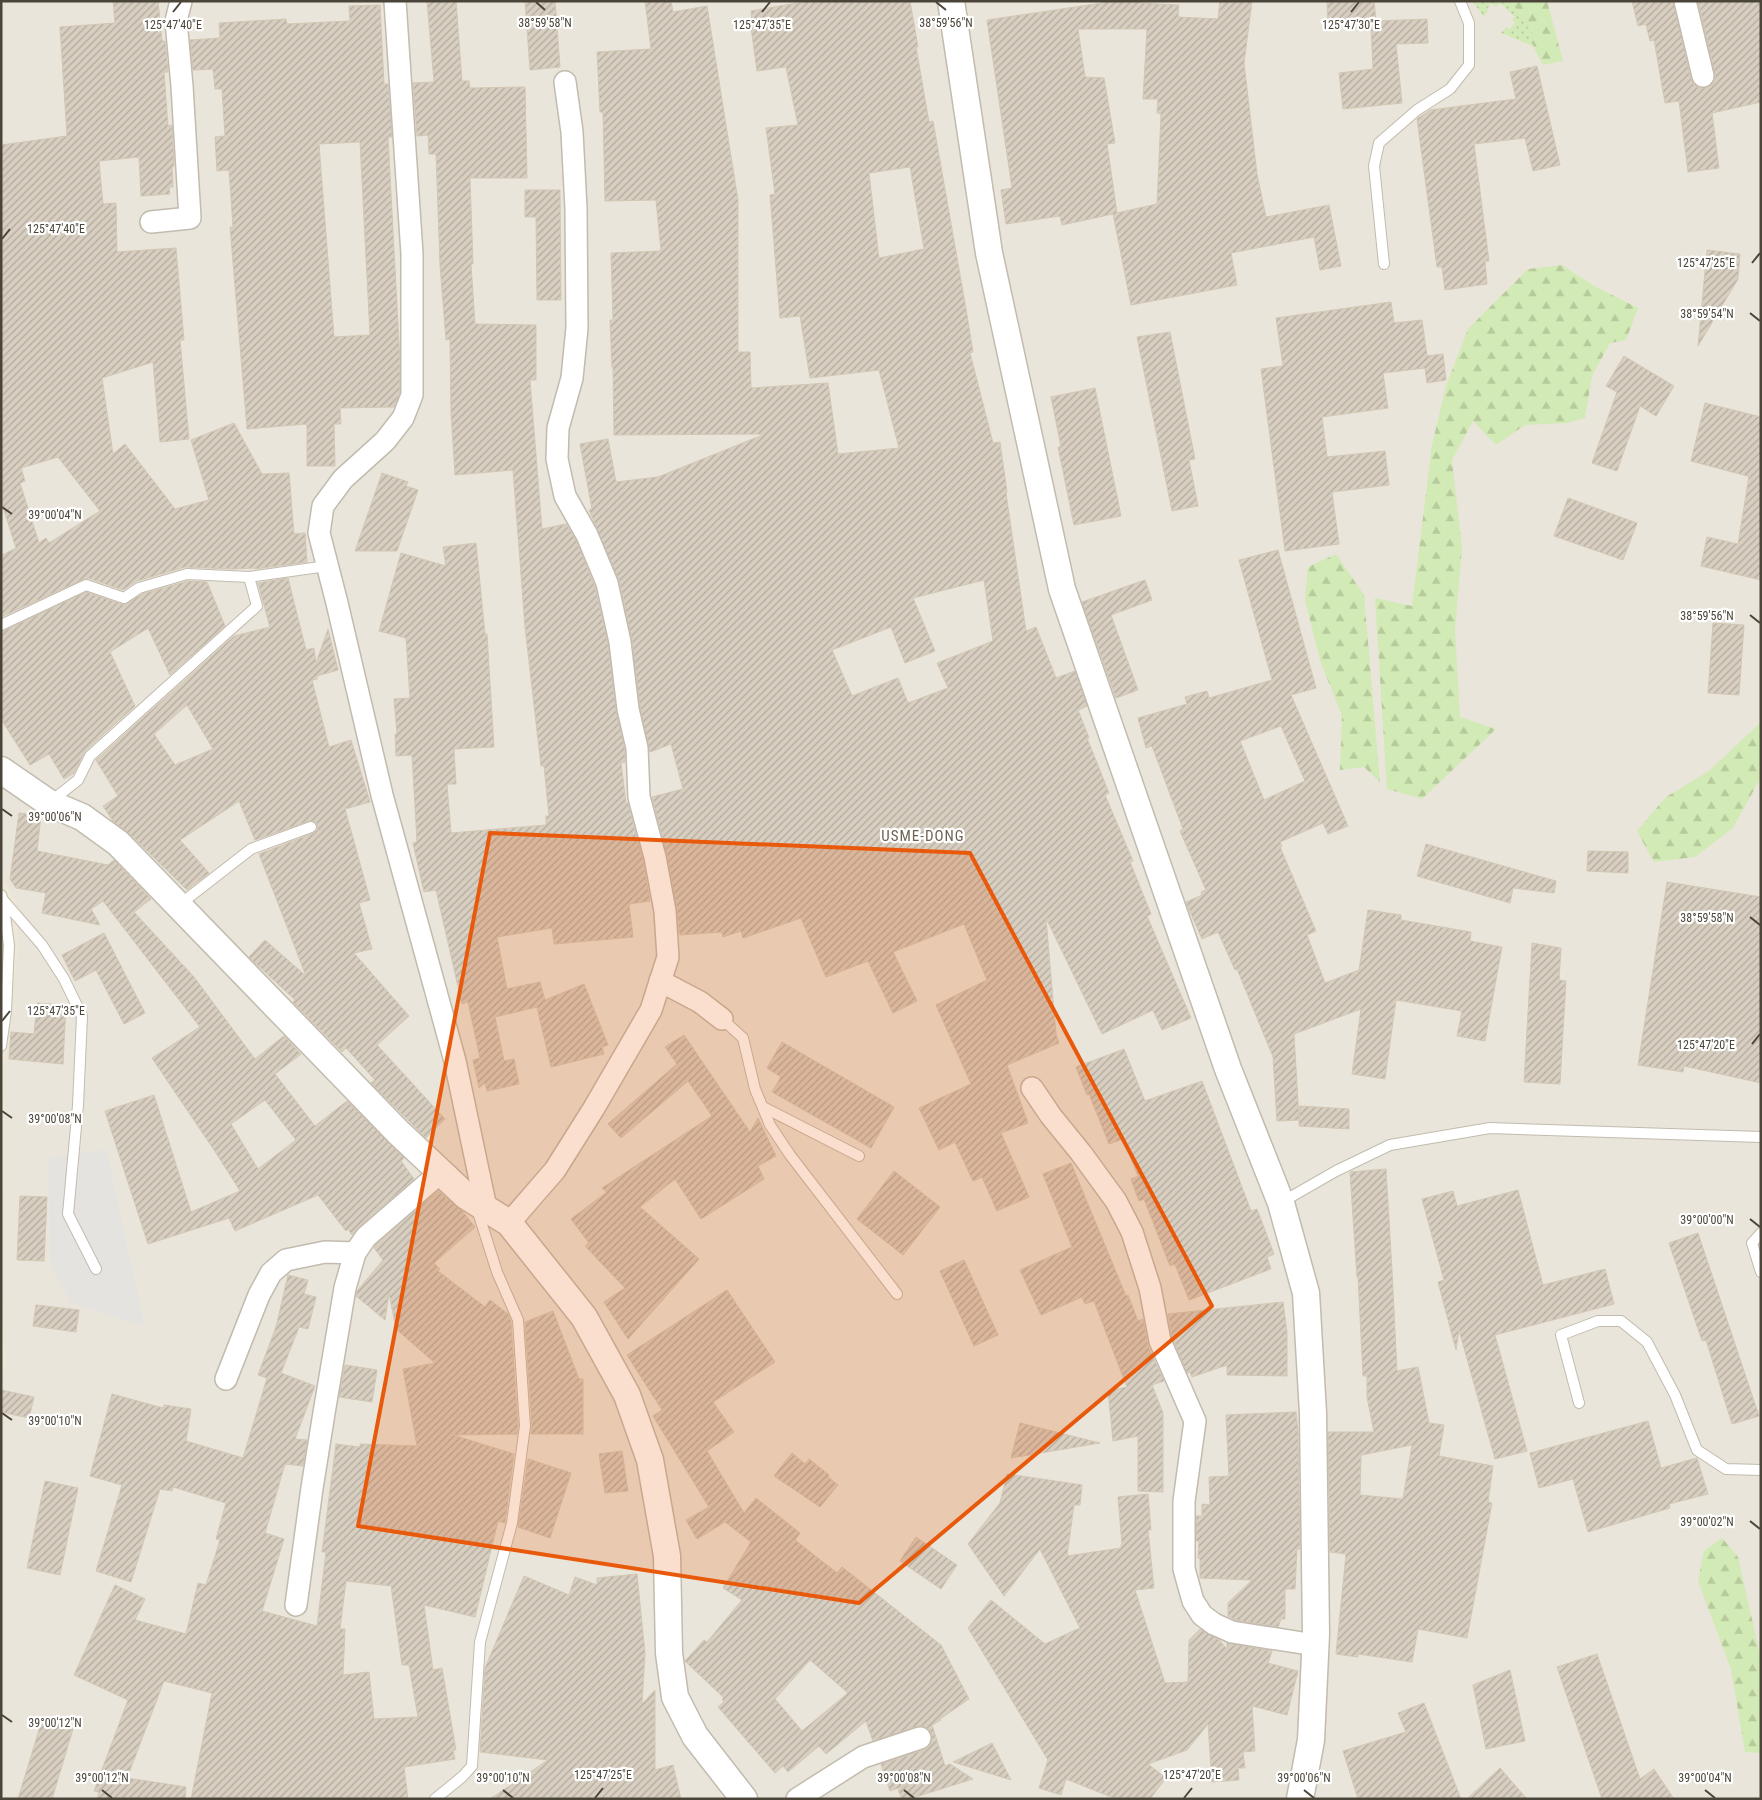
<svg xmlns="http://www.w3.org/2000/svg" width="1762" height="1800" viewBox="0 0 1762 1800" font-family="'Roboto Condensed',sans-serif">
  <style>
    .residential { fill: #eae5da }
    .education { fill: #efe8d6 }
    .grass { fill: url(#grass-dots) }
    .forest { fill: url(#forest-firs) }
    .parking { fill: #e5e3e0 }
    .building { fill: url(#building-hatch); stroke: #d3c7b4; fill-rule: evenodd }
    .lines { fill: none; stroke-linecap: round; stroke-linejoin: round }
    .service-casing { stroke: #c2bbae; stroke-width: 12 }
    .minor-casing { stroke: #c2bbae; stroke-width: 24 }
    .tertiary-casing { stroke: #c2bbae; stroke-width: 29 }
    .service { stroke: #fff; stroke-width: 10 }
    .minor { stroke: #fff; stroke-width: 21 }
    .tertiary { stroke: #fff; stroke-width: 26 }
    .marked { fill: #e8590c; fill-opacity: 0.2; stroke: #e8590c; stroke-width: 4; stroke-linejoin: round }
    .ticks { fill: none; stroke: #4b4439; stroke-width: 2 }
    .labels { text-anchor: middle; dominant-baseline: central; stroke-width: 4.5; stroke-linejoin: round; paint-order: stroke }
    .quarter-label { font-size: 15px; letter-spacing: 1px; fill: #6e6250; stroke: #fff }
    .ticks-label { font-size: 12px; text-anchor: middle; fill: #4b4439; stroke: #fff; stroke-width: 4.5; stroke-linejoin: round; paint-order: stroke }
  </style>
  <defs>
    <pattern id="grass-dots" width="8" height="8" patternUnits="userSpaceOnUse" patternTransform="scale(1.25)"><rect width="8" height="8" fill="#d2eab5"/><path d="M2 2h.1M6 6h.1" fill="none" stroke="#b6ca9c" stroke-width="1.8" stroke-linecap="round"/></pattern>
    <pattern id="forest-firs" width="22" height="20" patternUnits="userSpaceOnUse" patternTransform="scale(1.25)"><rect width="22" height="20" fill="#d2eab5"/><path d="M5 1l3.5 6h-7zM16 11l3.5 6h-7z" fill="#b6ca9c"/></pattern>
    <pattern id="building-hatch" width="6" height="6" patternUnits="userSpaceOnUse" patternTransform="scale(1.25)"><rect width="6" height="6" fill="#d8cfc1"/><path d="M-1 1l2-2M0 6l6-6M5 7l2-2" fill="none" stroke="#b1aa9e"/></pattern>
  </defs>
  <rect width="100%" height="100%" fill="#f6f3ec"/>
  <rect class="residential" x="1" y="1" width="1760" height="1798"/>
  <path class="education" d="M1 872 12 895 16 901 18 949 4 1063 2 1283 5 1370 1 1376Z"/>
  <path class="grass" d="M1472 1H1509L1518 11 1533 34V46L1501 33 1506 27 1509 30 1515 23 1512 20 1515 17 1500 3 1496 7 1492 3 1487 9 1488 11 1484 17Z"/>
  <g class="forest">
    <path d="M1509 1H1547L1563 61 1543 65 1533 46V34L1518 11Z"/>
    <path d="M1562 265 1594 286 1638 308 1626 340 1610 343 1592 376 1585 418 1567 423 1525 425 1496 445 1473 421 1452 460 1462 548 1455 630 1460 717 1496 729 1422 799 1387 789 1375 598 1412 606 1432 445 1446 386 1468 329 1528 269Z"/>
    <path d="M1336 554 1364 595 1380 782 1364 767 1340 770 1342 716 1320 660 1305 600 1308 567Z"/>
    <path d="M1761 722V777L1733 828 1695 857 1654 862 1637 831 1666 797 1709 771Z"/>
    <path d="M1722 1538 1738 1557 1761 1659 1760 1753 1745 1752 1731 1669 1698 1581 1704 1551Z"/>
  </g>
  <path class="parking" d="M106 1149 145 1327 71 1303 50 1262 48 1159Z"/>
  <g class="building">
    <path d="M113 1H158L162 41H165L168 72H164L168 126 172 125 174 166 172 167 173 187H169L170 194 141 196 139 157 99 161 103 204 116 203 117 252 176 248 184 340H180L189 439 160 442 153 362 102 378 113 454 125 444 175 509 209 500 191 440 234 423 262 474 289 473 294 534 305 533 307 562 255 569V568L233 569 185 567 137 581 123 590 88 578 84 579 1 617V556L16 548 1 501V145L67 136 60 27 115 23ZM58 457 100 511 49 543 46 538 39 543 20 483 25 481 21 468Z"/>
    <path d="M427 1H456L462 81H469L470 88 525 87 527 178H470L473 264H471L475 324 536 325V380H530L542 529 566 524 576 540 595 587 608 644 616 711 625 750V762L621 763 626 803H628L643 860 650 901 629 904 633 937 554 944 552 928 497 937 507 989 540 982 545 1000 584 984 608 1045 602 1047 604 1054 551 1067 537 1007 495 1017 504 1061 514 1059 519 1084 487 1091 485 1083 479 1088 473 1060 480 1058 468 1002 462 1004 436 890 424 892 413 843 417 842 412 755 396 756 395 734H397L394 699 410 698 406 638 379 631 401 553 446 566 443 547 476 543 485 634H487L494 747 454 749 456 784H447L451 833 546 825V816H549L544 766H541L525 627 513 470 455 475 451 413 450 339 446 340 440 265 436 154H429L428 135 417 136 413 83 434 82Z"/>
    <path d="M525 1H555L560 67 530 70Z"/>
    <path d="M645 1H671L673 12 707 6 738 200V352H750L751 388 828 383 838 454 899 448 879 370 810 378 800 316 780 318 770 195 775 194 766 128 798 125 786 67 757 71 750 20H752L751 11 809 1H910L918 47H916L929 122 933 121 965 303 973 352 970 353 993 443 1000 442 1007 492 1006 493 1026 631 1036 627 1056 678 1075 671 1087 706 1078 710 1089 738H1087L1109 793 1105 795 1133 861 1130 862 1151 914 1147 916 1191 1018 1162 1030 1153 1010 1102 1034 1046 918 1056 1034 1059 1043 1007 1065 1028 1123 1001 1133 1029 1197 997 1211 982 1177 973 1181 955 1142 939 1150 919 1108 971 1084 936 1005 987 980 964 924 893 952 917 1001 893 1013 868 961 826 977 801 918 743 938 741 931 723 937 722 932 680 935 679 931 677 909 667 855 652 797 683 789 671 744 650 752 640 707 632 639 619 580 589 510 592 509 580 444 608 439 616 482 658 477 765 434 614 435 613 367H612L610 320H613L611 253 661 251 656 200 605 201 603 112H600L597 52 651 49ZM910 167 924 249 879 258 869 173ZM984 580 993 641 937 663 948 688 908 703 898 678 852 696 832 650 891 627 905 663 935 651 913 598Z"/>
    <path d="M1102 1H1140V3L1179 5 1178 17 1218 19 1220 1H1252L1244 63 1257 174 1266 217 1329 205 1341 266 1320 270 1314 237 1231 253 1237 285 1131 305 1113 214 1062 225 1060 216 1006 224 1001 190 1012 188 987 20 1102 3ZM1078 29H1147L1143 99H1158L1157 113 1161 114 1157 204 1117 213 1107 144 1115 143 1104 78 1085 77Z"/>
    <path d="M1327 1H1374L1376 21 1427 19 1428 43 1396 44 1402 103 1343 109 1339 73 1373 69 1371 27 1328 28Z"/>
    <path d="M1632 1H1673L1691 79 1694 85 1699 88H1705L1712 85 1715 80V74L1698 1H1761V102L1712 113 1719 168 1688 172 1679 101 1665 103 1654 40 1650 41 1646 24 1638 26Z"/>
    <path d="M380 5 384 84H388L392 137H388L400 361V393L394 407 340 408 341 424H334L335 466H307V424L247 429 230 227H233L229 170 217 171 215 137 225 136 222 89H215L213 69 193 70 190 40 220 38 219 23 286 19 287 24 350 21 349 6ZM360 142 370 335 334 337 319 144Z"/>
    <path d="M1537 66 1560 165 1533 171 1525 138 1474 144 1489 261H1485L1487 284 1445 290 1442 267H1437L1417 119 1430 110 1516 99 1510 72Z"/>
    <path d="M525 190H560L561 300H537L536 217H525Z"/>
    <path d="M1707 250 1740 254 1738 279 1698 346Z"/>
    <path d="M1391 302 1394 323 1422 320 1427 356 1443 354 1446 380 1427 383 1425 368 1383 373 1388 408 1322 417 1327 457 1385 451 1389 485 1332 492 1339 544 1285 551 1261 369 1283 366 1276 318Z"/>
    <path d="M1170 332 1195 459 1189 460 1198 506 1172 511 1137 337Z"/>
    <path d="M1624 356 1674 386 1656 416 1640 406 1617 471 1592 463 1617 392 1606 386Z"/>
    <path d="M1095 388 1121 516 1074 525 1058 447H1061L1051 397Z"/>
    <path d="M1705 403 1761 417V580L1701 566 1707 537 1738 544 1749 476 1751 477 1691 461Z"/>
    <path d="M382 473 408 482 406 486 418 490 397 551H355Z"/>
    <path d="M1568 498 1637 523 1623 560 1554 536Z"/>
    <path d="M1278 550 1316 688 1291 695 1348 826 1328 834 1323 823 1280 842 1282 846 1280 847 1316 931 1307 935 1325 983 1359 970 1368 910 1401 915V920L1471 932 1470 941 1502 947 1485 1041 1457 1036 1462 1011 1396 1000 1385 1079 1352 1074 1361 1009 1294 1034 1299 1119 1300 1106 1349 1109V1129L1299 1126V1120L1277 1121 1273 1057 1237 969 1235 970 1218 932 1202 939 1188 907 1186 902 1202 895 1201 892 1206 890 1180 831 1183 829 1152 746 1146 748 1138 718 1187 704 1185 697 1207 691 1209 698 1272 680 1239 560ZM1281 726 1305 781 1264 800 1240 741Z"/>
    <path d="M288 578 306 650 314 648 316 663 328 629 338 670 317 676V679L312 680 329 747 351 740 370 802 345 809 370 900 359 903 372 949 354 953 409 1016 377 1045 445 1119 426 1138 371 1083 375 1080 346 1048 342 1052 293 1002 295 1000 249 957 265 940 306 976 259 854 314 833 318 829 316 822 309 821 255 840 239 801 180 840 209 873 187 890 129 833 113 821 103 806 118 796 96 760 234 636 270 627 258 583ZM187 705 213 749 175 765 154 734Z"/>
    <path d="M1145 580 1152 600 1111 615 1138 690 1116 698 1082 602Z"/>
    <path d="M188 581 207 582 225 626 170 675 148 628 110 652 135 706 85 751 74 773 64 779 49 754 30 765 1 719V632L86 592 124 605 142 594Z"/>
    <path d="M1713 623 1744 625 1739 695 1708 693Z"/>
    <path d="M19 813 41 816 37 851 108 865 114 860 151 899 134 912 194 977 255 1059 284 1036 301 1054 275 1074 315 1126 347 1101 404 1158 401 1161 414 1179 358 1228 352 1235 348 1229 346 1231 318 1195 235 1231 229 1218 148 1244 105 1111 154 1095 191 1212 240 1191 216 1153 152 1058 200 1027 103 901 91 909 100 925 42 913 46 893 16 888 10 879ZM265 1100 296 1140 258 1169 231 1124Z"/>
    <path d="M1426 844 1556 881 1554 893 1513 888 1510 903 1417 876Z"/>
    <path d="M1588 851 1628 852V873L1587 871Z"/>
    <path d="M1667 882 1761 897V1083L1684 1066 1683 1072 1638 1065Z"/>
    <path d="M104 933 145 1013 124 1024 96 970 75 981 62 955Z"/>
    <path d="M1532 943 1561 948 1559 980 1566 981 1560 1084 1524 1082Z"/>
    <path d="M37 1003 66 1005 63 1064 9 1059 11 1032 34 1034Z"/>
    <path d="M684 1035 750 1132 758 1118 776 1156 758 1166 764 1179 701 1219 675 1179 640 1207 699 1259 628 1339 604 1302 625 1288 585 1246 589 1243 571 1219 607 1192 602 1188 712 1116 688 1081 621 1138 608 1124 677 1064 665 1047Z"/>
    <path d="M782 1042 894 1107 871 1148 772 1092 781 1077 767 1068Z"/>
    <path d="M1124 1049 1145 1101 1202 1081 1251 1211 1257 1209 1274 1254 1267 1257 1271 1269 1189 1300 1175 1264 1170 1266 1144 1199 1139 1201 1131 1179 1138 1176 1123 1139 1109 1144 1089 1094 1087 1095 1076 1067Z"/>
    <path d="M1071 1163 1126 1296 1128 1295 1138 1321 1143 1319 1148 1346 1164 1381 1152 1385 1163 1413V1492L1138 1491V1436L1113 1441 1108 1391 1127 1387 1094 1301 1085 1304 1082 1297 1041 1315 1020 1270 1072 1247 1043 1174Z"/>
    <path d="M1386 1169 1392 1270 1397 1371 1418 1367 1429 1423 1444 1425 1439 1456 1493 1466 1488 1502 1492 1503 1467 1638 1418 1629 1412 1662 1358 1654V1657L1336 1654 1346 1554 1330 1552 1328 1432H1374L1367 1397V1376H1363L1358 1277H1357L1350 1172ZM1412 1445 1403 1499 1360 1495 1361 1455Z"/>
    <path d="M894 1171 940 1207 903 1255 857 1219Z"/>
    <path d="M1518 1190 1543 1285 1605 1269 1614 1304 1495 1335 1527 1451 1495 1459 1459 1330 1456 1350 1438 1282 1444 1280 1422 1199 1453 1191 1457 1206Z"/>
    <path d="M438 1191 462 1211 475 1227 434 1263 440 1269 438 1271 485 1307 490 1300 508 1314 511 1322 518 1426 517 1434 453 1435 514 1454 505 1522V1523L498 1521 475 1617 424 1605 433 1670 442 1668 456 1750H453L455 1759 404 1767 408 1799H191L212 1693 164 1681 127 1778 186 1787 185 1799H97L99 1792 94 1791 128 1700 74 1675 115 1585 145 1599 135 1620 186 1634 198 1583 206 1585 220 1540 216 1539 226 1503 173 1487 172 1491 160 1489 131 1582 96 1571 122 1485 90 1476 112 1394 163 1408 164 1405 191 1409 186 1441 243 1458 267 1378 258 1375 276 1327 288 1275 308 1280 304 1294 316 1297 308 1329 299 1327 281 1373 315 1386 295 1439 307 1440 303 1466 285 1464 265 1533 284 1539 262 1611 317 1626 326 1552H322L336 1444 360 1447V1444L417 1446 403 1369 435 1363 396 1329 389 1293 385 1320 356 1296 357 1291 383 1260 374 1248 375 1245ZM346 1581 391 1586 402 1665H409L418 1717 374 1719 369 1672 343 1675 345 1629H340Z"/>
    <path d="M20 1196 47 1197 44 1261 17 1260Z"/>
    <path d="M1698 1233 1759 1416 1732 1424 1706 1340 1702 1341 1669 1243Z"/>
    <path d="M964 1260 998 1335 974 1346 940 1271Z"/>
    <path d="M727 1290 775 1362 713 1402 734 1432 707 1451 744 1513 756 1498 800 1533 795 1540 837 1573 842 1567 941 1645 969 1699 940 1719 941 1720 932 1725 945 1766 950 1764 973 1779 909 1799H902L898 1790 910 1784 890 1791 881 1764 924 1750 929 1747 932 1741V1734L929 1729 923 1726H917L873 1741 866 1721 826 1754 819 1746 788 1772 783 1766 775 1773 718 1707 724 1702 722 1699 724 1698 685 1661 704 1640 707 1642 742 1600 723 1588 751 1542 725 1522 697 1539 686 1520 709 1507 653 1416 662 1410 627 1355ZM810 1660 848 1693 802 1731 775 1699Z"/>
    <path d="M1283 1302 1287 1332V1376L1227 1375V1365L1192 1377 1190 1372 1187 1373 1172 1337 1168 1314Z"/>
    <path d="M36 1305 79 1310 76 1332 33 1326Z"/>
    <path d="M553 1311 579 1379H583V1434H531L532 1426 525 1322Z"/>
    <path d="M345 1365 377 1370 372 1402 339 1397Z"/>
    <path d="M1 1390 34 1397 29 1418 1 1412Z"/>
    <path d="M1296 1412 1298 1432 1300 1549H1297L1295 1589H1285V1619H1281L1278 1627 1236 1620 1228 1616V1603L1252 1580 1200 1578V1558H1198L1199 1541H1196V1516H1202V1504L1210 1505 1209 1477 1229 1476 1226 1415Z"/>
    <path d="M1648 1421 1661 1468 1697 1458 1708 1494 1669 1504 1670 1508 1588 1532 1573 1479 1539 1488 1530 1453Z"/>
    <path d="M1020 1423 1100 1443 1011 1458Z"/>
    <path d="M622 1451 628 1491 605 1493 599 1454Z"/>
    <path d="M792 1453 805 1464 809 1459 829 1475 828 1477 838 1485 820 1507 774 1476Z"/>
    <path d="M528 1459 571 1473 550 1538 518 1527Z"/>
    <path d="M1007 1474 1082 1485 1080 1505H1074L1067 1556 1121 1548V1545H1122L1118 1497 1148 1494 1151 1530H1148L1154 1588 1135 1590 1165 1683 1188 1682 1189 1640 1200 1629 1219 1640 1227 1649V1643L1272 1651 1268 1663 1298 1671 1287 1715 1252 1706 1255 1751 1243 1752 1245 1768H1238L1239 1780 1212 1782 1208 1724 1187 1750 1148 1764 1166 1778 1150 1799H1116L1066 1779 1061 1795 1039 1788 1048 1760 968 1628 991 1600 1045 1644 1080 1628 1040 1549 1004 1596 968 1544 1000 1503Z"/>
    <path d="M45 1481 78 1488 60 1575 27 1568Z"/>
    <path d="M916 1537 957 1565 941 1589 900 1561Z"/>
    <path d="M637 1574 645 1653 642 1704 655 1690V1770L673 1765 681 1799H490L548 1760 480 1752 485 1668 524 1576 569 1595 575 1577 597 1585V1578Z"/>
    <path d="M1597 1654 1640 1779 1654 1769 1674 1799H1602L1557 1667Z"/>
    <path d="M1510 1670 1525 1741 1486 1749 1473 1685Z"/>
    <path d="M1424 1703 1461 1799H1358L1343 1751 1406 1732 1398 1713Z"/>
    <path d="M42 1720 73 1729 52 1799H18Z"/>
    <path d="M992 1743 1011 1780 953 1762Z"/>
    <path d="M1500 1768 1527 1799H1467Z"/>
  </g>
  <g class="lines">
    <defs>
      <g id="service">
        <path d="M1384 264 1374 166 1379 143 1417 110 1450 89 1469 65V23L1460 1"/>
        <path d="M1 625 86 585 124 598 139 588 187 574 249 577 327 566"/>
        <path d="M50 802 78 780 90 756 257 606 249 577"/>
        <path d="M1 895 3 900 42 945 64 979 82 1016 78 1105 68 1214 96 1269"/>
        <path d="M179 905 251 849 311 827"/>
        <path d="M722 1019 743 1038 755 1089 770 1125 790 1155 897 1294"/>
        <path d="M1 1046 6 1011 9 945 3 901"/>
        <path d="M763 1107 859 1156"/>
        <path d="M1282 1202 1336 1171 1390 1145 1490 1128 1761 1137"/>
        <path d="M1761 1233 1752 1243 1761 1272"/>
        <path d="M1579 1403 1561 1335 1598 1321H1621L1647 1342 1675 1395 1697 1450 1726 1469 1761 1470"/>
        <path d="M435 1799 462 1777 472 1766 480 1642 512 1523 525 1426 518 1320 497 1272 477 1209"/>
      </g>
      <g id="minor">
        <path d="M395 1 412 254V395L403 418 385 441 343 479 323 506 319 533 337 603 382 795 455 1061 486 1208"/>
        <path d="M1685 1 1703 76"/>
        <path d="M151 222 190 218 182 86 176 21 181 1"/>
        <path d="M660 981 700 1002 722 1019"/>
        <path d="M1032 1088 1051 1116 1081 1153 1116 1201 1132 1232 1150 1288 1160 1341 1195 1421 1184 1501V1569L1193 1601 1202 1615 1214 1624 1232 1632 1315 1645"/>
        <path d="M509 1223 555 1170 594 1108 651 1010 668 957 665 911 655 857 639 797 637 748 628 709 620 642 607 583 587 535 565 496 557 459 558 428 572 378 577 328 576 209 572 132 565 82"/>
        <path d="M226 1379 259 1295 271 1273 286 1260 325 1252 355 1253"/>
        <path d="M296 1605 312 1488 324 1413 345 1288 355 1253 366 1237 441 1172"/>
        <path d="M797 1799 863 1757 920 1738"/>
      </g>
      <g id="tertiary">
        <path d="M951 1 989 253 1062 589 1228 1069 1281 1203 1306 1293 1313 1413 1316 1634 1311 1740 1300 1799"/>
        <path d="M1 770 49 803 82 817 118 843 398 1132 466 1196 509 1223 584 1317 627 1395 650 1460 667 1556 669 1653 675 1697 695 1736 744 1799"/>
      </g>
    </defs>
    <use href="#service" class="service-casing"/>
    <use href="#minor" class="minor-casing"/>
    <use href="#tertiary" class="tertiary-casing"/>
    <use href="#service" class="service"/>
    <use href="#minor" class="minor"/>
    <use href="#tertiary" class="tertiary"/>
  </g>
  <path class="marked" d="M490 833 970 853 1212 1306 859 1603 358 1526Z"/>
  <path class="ticks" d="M536 2 545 10M936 2 946 10M173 12 181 2M762 12 770 2M1351 12 1359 2M2 239 10 229M1752 263 1760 253M1750 313 1760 321M2 507 12 514M1750 615 1760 623M2 809 12 816M1750 917 1760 925M2 1021 10 1011M1752 1044 1760 1034M2 1111 12 1118M1750 1219 1760 1227M2 1413 12 1420M1750 1521 1760 1529M2 1715 12 1722M102 1790 112 1798M503 1790 513 1798M904 1790 914 1798M1304 1790 1314 1798M1705 1790 1715 1798M595 1798 603 1788M1184 1798 1192 1788"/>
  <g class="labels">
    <g class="quarter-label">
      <text x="923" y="836">USME-DONG</text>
    </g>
  </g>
  <g class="ticks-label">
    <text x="545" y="27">38°59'58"N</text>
    <text x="946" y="27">38°59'56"N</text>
    <text x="173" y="29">125°47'40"E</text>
    <text x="762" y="29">125°47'35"E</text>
    <text x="1351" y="29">125°47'30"E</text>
    <text x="56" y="233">125°47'40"E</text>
    <text x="1706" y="267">125°47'25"E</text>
    <text x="1707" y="318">38°59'54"N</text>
    <text x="55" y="519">39°00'04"N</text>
    <text x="1707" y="620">38°59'56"N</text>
    <text x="55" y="821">39°00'06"N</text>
    <text x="1707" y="922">38°59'58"N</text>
    <text x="56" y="1015">125°47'35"E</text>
    <text x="1706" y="1049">125°47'20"E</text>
    <text x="55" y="1123">39°00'08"N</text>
    <text x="1707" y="1224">39°00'00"N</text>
    <text x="55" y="1425">39°00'10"N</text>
    <text x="1707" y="1526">39°00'02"N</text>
    <text x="55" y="1727">39°00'12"N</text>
    <text x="603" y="1779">125°47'25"E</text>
    <text x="1192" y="1779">125°47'20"E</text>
    <text x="102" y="1782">39°00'12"N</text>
    <text x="503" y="1782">39°00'10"N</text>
    <text x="904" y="1782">39°00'08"N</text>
    <text x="1304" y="1782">39°00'06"N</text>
    <text x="1705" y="1782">39°00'04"N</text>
  </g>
  <rect width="1762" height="1800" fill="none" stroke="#4b4439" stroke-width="5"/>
</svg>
